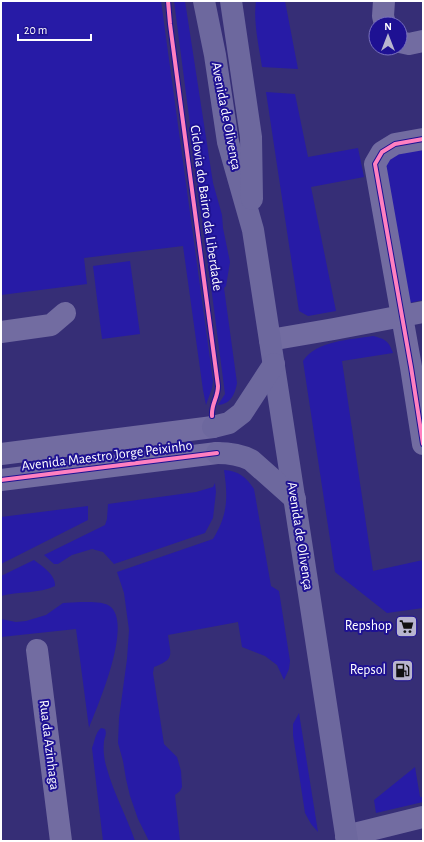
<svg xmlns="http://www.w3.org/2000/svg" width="424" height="842" viewBox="0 0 424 842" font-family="'Alegreya Sans',sans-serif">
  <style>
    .green { fill: #271ba6 }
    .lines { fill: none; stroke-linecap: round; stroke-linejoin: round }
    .minor { stroke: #726ca1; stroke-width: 22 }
    .secondary { stroke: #6d689e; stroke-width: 22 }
    .cycleway-casing { stroke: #1e1193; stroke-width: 6 }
    .cycleway { stroke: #ff80c0; stroke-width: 4 }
    .labels { text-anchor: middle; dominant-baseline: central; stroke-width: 4; stroke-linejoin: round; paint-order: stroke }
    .street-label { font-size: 14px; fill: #fff; stroke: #1e1193 }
    .poi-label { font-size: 14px; fill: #fff; stroke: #1e1193; text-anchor: end }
  </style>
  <rect width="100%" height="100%" fill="#362e76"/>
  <g class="green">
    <path d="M1 1H161L213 381 212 388 206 405 203 390 183 246 84 258 87 284 1 295Z"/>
    <path d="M174 1H185L213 183 222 215 223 228 230 262 226 286 224 288 237 383C235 394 231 404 218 405L225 394Z"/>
    <path d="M256 1H285L298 69 262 67C259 46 253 22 256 1Z"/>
    <path d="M266 92 295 94 308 157 358 148 364 177 311 187 336 311 308 316 299 311Z"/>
    <path d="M423 147V300L409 303 385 160 389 156Z"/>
    <path d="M130 261 140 334 102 339 93 266Z"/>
    <path d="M373 336C385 339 389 341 393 353L342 361 373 571 423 560V608L387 613 335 572 303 361C317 340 350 340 373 336Z"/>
    <path d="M224 470C239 471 246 477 254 489L271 586 279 591 290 661 289 669 284 680 277 665 265 656 242 647 238 622 168 635C170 654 176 659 154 667L153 673 164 744 177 757 181 771 182 787 180 791 175 795 180 841H149L138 819 130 796 126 779 123 761 118 743 119 718 127 659 129 630 124 593 117 572 213 539C228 515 228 497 224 470Z"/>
    <path d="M215 483 216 492 213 518 205 533 114 564 103 552 92 549 72 555 58 564H54L44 555 105 525 107 519 108 504 196 492 213 487Z"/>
    <path d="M88 506V520L1 564V517Z"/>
    <path d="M34 560C42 566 56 575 55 586 39 594 18 591 1 596V576Z"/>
    <path d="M81 602C89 602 104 601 111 607 132 627 98 705 89 728L76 629 1 637V619L16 622 26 621 46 615 63 603Z"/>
    <path d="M299 713 318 832 311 824 305 813 293 735V724Z"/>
    <path d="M101 728 105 729C107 734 105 736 104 741 103 750 104 760 107 769 114 794 127 817 135 841H103L92 748C95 741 95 733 101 728Z"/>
    <path d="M415 767 420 797H423V802L376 813 374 800Z"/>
  </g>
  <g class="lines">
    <g class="minor">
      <path d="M384 1 383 16 385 24"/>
      <path d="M400 42 409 44 423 41"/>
      <path d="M423 139 395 144 382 152 375 164 411 367 423 444"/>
      <path d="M1 332 51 325 65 313"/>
      <path d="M270 340 334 329 423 312"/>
      <path d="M1 454 213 427"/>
      <path d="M1 480 217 453"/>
      <path d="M37 650 61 841"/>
      <path d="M346 836 423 817"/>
    </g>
    <g class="secondary">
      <path d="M204 1 215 55 228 142 253 230 347 841"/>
      <path d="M231 1 251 137 252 199"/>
      <path d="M213 427 229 423 242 413 274 364"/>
      <path d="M217 453C229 453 239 454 251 460L295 499"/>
    </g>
    <defs>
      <g id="cycleway">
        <path d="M168 1 170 24 218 386C218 398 211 404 212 416"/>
        <path d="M423 139 395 144 382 152 375 164 411 367 423 444"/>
        <path d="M1 480 217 453"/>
      </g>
    </defs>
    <use href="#cycleway" class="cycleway-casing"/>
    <use href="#cycleway" class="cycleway"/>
  </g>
  <defs>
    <symbol id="supermarket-square" viewBox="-11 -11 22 22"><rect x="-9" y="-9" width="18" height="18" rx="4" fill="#b9b6cf" stroke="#1e1193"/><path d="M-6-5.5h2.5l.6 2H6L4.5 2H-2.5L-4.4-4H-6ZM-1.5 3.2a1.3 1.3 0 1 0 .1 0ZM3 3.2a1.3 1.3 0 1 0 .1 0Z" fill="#111"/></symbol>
    <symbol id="fuel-square" viewBox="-11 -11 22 22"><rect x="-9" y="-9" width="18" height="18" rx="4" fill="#b9b6cf" stroke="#1e1193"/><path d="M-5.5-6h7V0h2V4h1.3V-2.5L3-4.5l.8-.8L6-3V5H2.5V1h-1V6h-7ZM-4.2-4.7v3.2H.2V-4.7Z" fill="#111"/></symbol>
  </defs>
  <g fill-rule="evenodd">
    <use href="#supermarket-square" x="394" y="614" width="25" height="25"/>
    <use href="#fuel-square" x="390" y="658" width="25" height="25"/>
  </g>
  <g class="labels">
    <g class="street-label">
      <text transform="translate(226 116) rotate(79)">Avenida de Olivença</text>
      <text transform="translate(206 208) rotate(82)">Ciclovia do Bairro da Liberdade</text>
      <text transform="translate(107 456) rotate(-7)">Avenida Maestro Jorge Peixinho</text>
      <text transform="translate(300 536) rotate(81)">Avenida de Olivença</text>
      <text transform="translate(49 745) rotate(83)">Rua da Azinhaga</text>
    </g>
    <g class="poi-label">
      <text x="392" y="626">Repshop</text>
      <text x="386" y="670">Repsol</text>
    </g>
  </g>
  <rect width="424" height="842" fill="none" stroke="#ffffff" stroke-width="4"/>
  <g transform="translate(388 36)"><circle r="19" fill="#1e1193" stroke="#7870be"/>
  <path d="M0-3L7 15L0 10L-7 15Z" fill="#b9b6cf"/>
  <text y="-6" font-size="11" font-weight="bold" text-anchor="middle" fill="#ffffff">N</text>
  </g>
  <path d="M18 34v6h73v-6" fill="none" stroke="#ffffff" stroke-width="2"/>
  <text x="24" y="34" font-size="12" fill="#ffffff" stroke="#1e1193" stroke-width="3" paint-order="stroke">20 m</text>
</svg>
